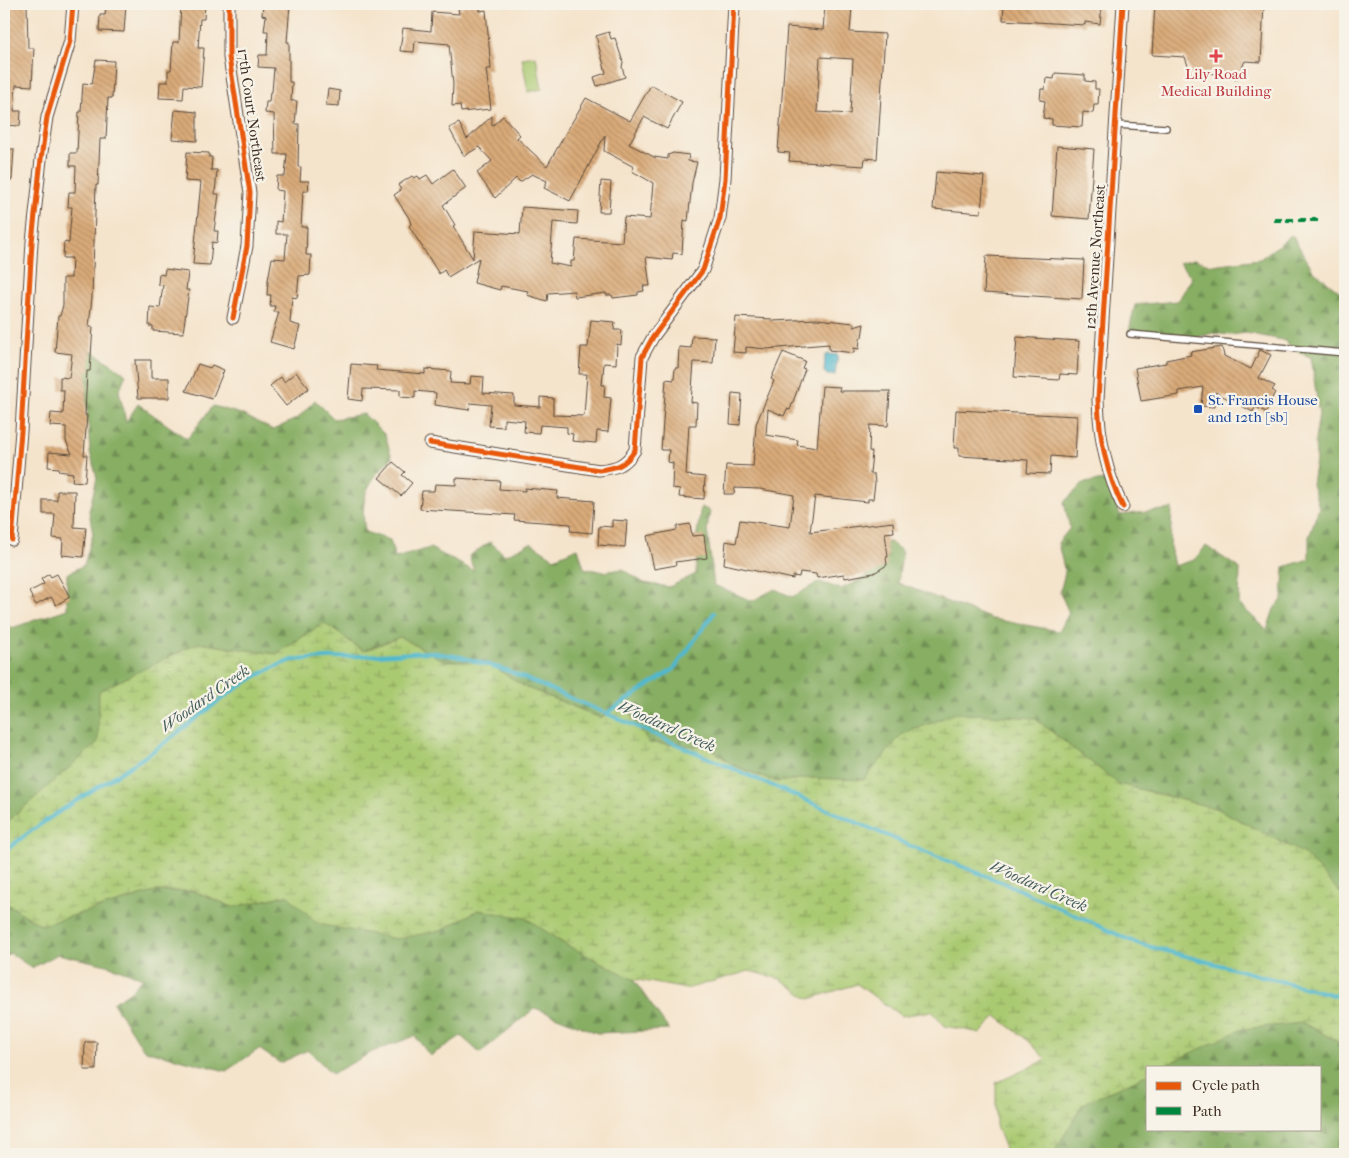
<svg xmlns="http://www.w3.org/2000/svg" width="1349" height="1158" viewBox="0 0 1349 1158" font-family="'IM FELL French Canon',serif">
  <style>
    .grass { fill: #aaca72; stroke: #727a48 }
    .forest { fill: url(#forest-firs); stroke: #616c41 }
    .wetland { fill: url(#wetland-marsh); stroke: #727a48 }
    .water { fill: url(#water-ripples); stroke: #457176 }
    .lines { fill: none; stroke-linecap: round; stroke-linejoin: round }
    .stream { stroke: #4fb8cd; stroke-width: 4 }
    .building { fill: url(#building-back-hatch); fill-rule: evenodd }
    .service-casing { stroke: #574638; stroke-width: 8 }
    .minor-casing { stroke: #574638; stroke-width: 13 }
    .service { stroke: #fff; stroke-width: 5.5 }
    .minor { stroke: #fff; stroke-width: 11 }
    .quiet { stroke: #00873e; stroke-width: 4; stroke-dasharray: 8 4; stroke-linecap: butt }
    .cycleway-casing { stroke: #f7f3e8; stroke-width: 8 }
    .cycleway { stroke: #e8590c; stroke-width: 5 }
    .health-dot { fill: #e0444e; stroke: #f7f3e8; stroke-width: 2 }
    .transit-dot { fill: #1a4fb4; stroke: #f7f3e8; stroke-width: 2 }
    .labels { text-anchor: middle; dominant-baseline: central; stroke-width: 4.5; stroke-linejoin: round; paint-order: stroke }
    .health-label { font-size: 15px; fill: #be3a42; stroke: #f7f3e8 }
    .street-label { font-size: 15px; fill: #3b2a1e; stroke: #f7f3e8 }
    .transit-label { font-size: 15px; fill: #164399; stroke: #f7f3e8; text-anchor: start }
    .water-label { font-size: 16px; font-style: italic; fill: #425c5b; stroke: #f7f3e8 }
  </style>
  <defs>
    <pattern id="forest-firs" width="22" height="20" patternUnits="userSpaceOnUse" patternTransform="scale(1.25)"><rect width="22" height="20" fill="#87ae64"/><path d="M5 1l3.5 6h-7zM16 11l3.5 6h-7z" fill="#708e52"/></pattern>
    <pattern id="wetland-marsh" width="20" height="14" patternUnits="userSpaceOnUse" patternTransform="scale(1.25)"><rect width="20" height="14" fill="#aaca72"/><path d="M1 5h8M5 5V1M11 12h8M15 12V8" fill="none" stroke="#8ca45d"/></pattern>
    <pattern id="water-ripples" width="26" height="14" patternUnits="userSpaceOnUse" patternTransform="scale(1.25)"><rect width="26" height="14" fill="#4fb8cd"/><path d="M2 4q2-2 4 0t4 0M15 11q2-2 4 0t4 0" fill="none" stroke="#4396a6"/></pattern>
    <pattern id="building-back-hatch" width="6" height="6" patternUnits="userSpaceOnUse" patternTransform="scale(1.25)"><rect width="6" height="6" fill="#daab79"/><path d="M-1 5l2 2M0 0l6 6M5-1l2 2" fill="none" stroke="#b28b63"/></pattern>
  </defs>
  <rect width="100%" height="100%" fill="#f7f3e8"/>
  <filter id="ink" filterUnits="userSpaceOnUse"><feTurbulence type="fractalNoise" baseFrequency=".02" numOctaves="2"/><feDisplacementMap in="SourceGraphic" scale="10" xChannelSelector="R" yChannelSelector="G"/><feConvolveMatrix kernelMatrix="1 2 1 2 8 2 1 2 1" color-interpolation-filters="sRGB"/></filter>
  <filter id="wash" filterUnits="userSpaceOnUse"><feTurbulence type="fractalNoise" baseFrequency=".0096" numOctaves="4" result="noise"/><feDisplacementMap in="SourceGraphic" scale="20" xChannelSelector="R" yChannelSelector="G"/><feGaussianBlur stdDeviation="1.12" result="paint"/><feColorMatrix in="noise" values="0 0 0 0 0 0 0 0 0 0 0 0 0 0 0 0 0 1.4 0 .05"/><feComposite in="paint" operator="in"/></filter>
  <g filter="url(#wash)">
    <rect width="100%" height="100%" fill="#f5e4cc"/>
    <path class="grass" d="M536 56 542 89 528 92 522 58Z"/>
    <g class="forest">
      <path d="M1292 235 1313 270 1345 296V898L1304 854 1218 809 1119 784 1034 718 901 735 864 780 809 778 777 782 732 765 709 747 649 743 623 702 602 718 525 687 485 661H445L400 637 363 651 324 623 276 654 197 643 98 742 4 825V624L12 628 67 609V574L84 565 93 534 89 511 97 478 90 452 83 345 126 374 119 391 126 422 138 404 187 439 213 406 241 414 273 430 298 418 315 400 334 419 364 414 385 435 392 458C366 483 360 496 365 532L390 540 395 558 430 548 474 571 469 556 490 542 505 555 531 543 554 558 578 548 584 568 604 572 622 569 644 583 669 587 696 574 697 534 701 507 710 511 707 530 714 585 752 601 775 589 792 597 819 582 841 589 864 578 888 541 902 551 898 583 992 619 1059 631 1069 613 1060 592 1065 573 1058 543 1070 528 1064 502 1084 483 1106 480 1120 515 1172 509 1170 546 1174 566 1194 560 1206 546 1240 569 1239 604 1267 630 1274 609 1282 600 1284 567 1309 559V537L1319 507 1312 484 1316 460 1315 440 1319 414 1311 357 1302 354 1283 340 1246 333 1230 335 1213 333 1190 339 1172 333 1129 331 1135 305 1178 301 1192 278 1179 263 1194 259 1212 265 1260 259Z"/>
      <path d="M157 891H194L233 907 287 895 318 924 442 930 478 910 526 918 563 943 633 979 669 1030 597 1033 535 1008 480 1053 461 1036 430 1056 415 1036 372 1052 332 1074 308 1050 280 1063 259 1049 226 1071 144 1050 113 1003 131 991 143 978 107 965 58 954 32 968 10 953 4 957V902L41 925Z"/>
      <path d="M1303 1023 1345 1045V1154H1053L1083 1104 1148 1074V1129H1320V1067H1162L1240 1029Z"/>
    </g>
    <path class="wetland" d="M324 623 363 651 400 637 445 661H485L525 687 601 718 623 702 649 743 709 747 732 765 777 782 809 778 864 780 901 735 956 713 1034 718 1119 784 1218 809 1304 854 1345 898V1045L1303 1023 1242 1029 1162 1067H1148V1074L1083 1104 1053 1154H1007L996 1126V1083L1046 1060 1030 1042 996 1016 981 1033 945 1026 932 1011 901 1016 857 984 809 999 781 979 749 971 686 989 633 979 563 943 526 918 478 910 442 930 397 939 318 924 287 895 233 907 194 891H157L41 925 4 902V825L98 742 99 691 197 643 276 654Z"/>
    <path class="water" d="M828 354 838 355 835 375H827L824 372 825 356Z"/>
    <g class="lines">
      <g class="stream">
        <path d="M607 713 674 669 714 613"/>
        <path d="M4 852C50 814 107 783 156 749 201 717 240 677 293 660L429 652 461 657 506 670 927 853 1007 884 1136 943 1345 998"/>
      </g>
    </g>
    <g id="blocks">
      <g class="building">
        <path d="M4 4H27L28 48H34L32 86 16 85 14 111H21L20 126 4 125Z"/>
        <path d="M106 4H126L124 32 99 31 100 15H105Z"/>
        <path d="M181 4H205L204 19H200L198 48H204L201 87 184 86 183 99 159 98 160 82H168V70H171L173 42H179Z"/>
        <path d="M263 4H290L287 42H289V82H292L291 101H297L295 124H299L298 167H301L300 181H309L308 191H303L301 227H307L306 255H311L310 275 299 276 297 298 292 297 290 323 300 326 294 349 270 342 279 312H274L275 306H270L271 295H267L268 280 272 258 285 259 287 234H276V221L281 222 283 191 276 190 277 176H285L287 154H275L274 114 265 113 266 102H269L270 92H272L274 68 258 67 259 55H267L268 31H264L266 16 262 15Z"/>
        <path d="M480 4V11L486 10 491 69H486L491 109 461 112 460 105 452 106 453 84 449 44 415 41 414 52 400 51 403 28 431 31 432 12 459 14 458 8H463V5Z"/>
        <path d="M1004 4H1102L1100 24 1085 22V25L1003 20Z"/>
        <path d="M1155 4H1264L1261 62 1245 61 1237 79 1211 73 1192 77 1185 57 1152 55Z"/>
        <path d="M825 5 852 6 850 32 885 34 877 159 865 158 864 166 789 161 790 153 778 152 787 27 823 30ZM820 57 853 59 850 114 817 112Z"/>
        <path d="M609 32 611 39 615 38 623 62 622 67 625 77 597 86 594 77 606 73 596 36Z"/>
        <path d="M96 60 114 61 112 98H108L106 139H100L98 185H96L92 297 89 327H93L90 371H87L85 415H87L84 455H87L85 482 72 481 73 473 58 471 59 468 48 467 49 452 72 454 66 441V427L50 426 51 413 63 414 64 390H60V377L69 378 72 354 55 352 58 316H60L63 305V278H71L72 258H63L64 242 69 243 70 228 72 207H68L69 192H75L76 166H70V153H77L79 112H81L83 83 92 84Z"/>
        <path d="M1055 73 1085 75V81L1095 82V89H1099L1098 105H1094L1093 113 1083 112 1082 127 1052 125V119L1043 118 1045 101 1040 100 1041 89H1045L1046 78 1054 79Z"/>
        <path d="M651 85 682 102 667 129 644 117 629 144 654 157 668 159V155L673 153 689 155 688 161 697 162 692 183 688 221 684 220 682 254 673 253 672 260 646 257 650 286H643L644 291 638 292V295L613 298 612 295H606V293L575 297 574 291 548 293 547 301 527 295 528 291 501 286 500 290 474 283 479 258 448 277 444 270 439 274 409 226 411 224 409 218 394 195 401 190 398 185 412 176 414 178 418 176 420 179 427 175 433 184 453 169 466 188 443 205 455 225 453 226 473 259 475 231 520 234 522 207 578 211 577 224 553 222 550 263 571 267V261H574L576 239 622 242 624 217 650 219 653 183 632 171 634 167 604 151 605 135 570 201 544 188 547 181 532 174 520 182 516 178 495 198 477 173 492 161 479 147 464 156 449 128 459 123 467 139 492 116V126L503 116 520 135 517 138 547 166 586 98 630 121Z"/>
        <path d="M328 89 340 91 339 106 326 105Z"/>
        <path d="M175 110 197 112V141L172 139Z"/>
        <path d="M1057 146 1094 149 1089 219 1052 216Z"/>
        <path d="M4 149H14L12 180H4Z"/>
        <path d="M187 152 209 153V157H212L211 170H217L215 194H219L214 231H218L217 243 212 242 210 265 193 264 201 182 185 181Z"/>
        <path d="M936 172 984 176 981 213 933 209Z"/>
        <path d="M601 181 611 182 609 212H599Z"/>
        <path d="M986 256 1084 260 1082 299 984 293Z"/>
        <path d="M165 269 188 272 186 290H189L183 333 153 331V326H149L150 307 160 308 163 285 158 284 159 274 164 275Z"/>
        <path d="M736 317 772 319V321L817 319 854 323V327L864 324 862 337 860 339 859 349 854 348V353L829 350V344L766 349 746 347V353L733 352Z"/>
        <path d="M591 320 615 322 614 330H622L621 345 617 344 616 364 604 363 602 385H605L604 397 611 398 608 432 597 431 596 443 572 441 573 434 567 433V427L540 425 539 433 524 432 525 421 504 419V427L489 426 491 405 470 403 469 410 435 405 436 393 415 391V398L400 397V390L363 389 362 401 348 399 351 364 377 366 376 370 425 374V369L451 371 450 383 470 384 471 376 484 377 483 393 514 395V405L540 407V397L553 398V415L584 416 587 374H579L581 347H588Z"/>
        <path d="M692 336 715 337 713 363 694 362 691 402 697 403 696 425H689L686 475 705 477 704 499 679 497 680 489 672 488 673 463 668 462 669 450H661L666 379 674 380 675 368H678L679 347 691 348Z"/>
        <path d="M1017 337 1079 341 1077 375 1060 374 1059 380 1014 377Z"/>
        <path d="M1222 347 1224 356 1251 369 1260 350 1271 355 1259 378 1275 386 1272 390 1275 392 1266 412 1255 407 1253 412 1215 392 1214 407 1201 406 1203 387 1179 391V395L1141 401 1135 368 1166 363V360L1191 355 1190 352Z"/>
        <path d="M783 352 805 361 802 368 805 369 790 410 787 409 784 416 768 409 766 435 798 440 797 445 817 448 822 386 840 387 839 391H890L888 426 870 425 869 451 872 452 870 474H874L875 483 873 499H868V502L815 496 810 532 893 522 894 532 885 533 888 557H886L887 565 874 573 845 578 844 574 817 578 816 574 800 572 799 577 793 576V579L724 564 726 541 736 543 740 520 790 527 794 495 760 489 735 488 734 494H724L726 465 753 466 756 424 774 381 771 379Z"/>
        <path d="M135 360H151V378H169V398H138Z"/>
        <path d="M198 364 210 368 212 365 224 370 212 399 186 391Z"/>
        <path d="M296 372 309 388 286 406 270 386 281 377 284 382Z"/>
        <path d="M732 393 742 394 740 425 730 424Z"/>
        <path d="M956 410 1077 416 1075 458 1051 456 1050 474 1027 473 1028 460 959 456V448H954Z"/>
        <path d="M393 462 405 472 402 475 412 483 401 496 379 478Z"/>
        <path d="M456 478 500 481 499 489 525 491V488L558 491 557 498 594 501 592 533 570 531 571 524 514 520 515 515 420 509 422 491H434L435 484 456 485Z"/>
        <path d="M57 491H75L74 527 86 528 83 557 62 555 63 539 53 538 55 514H43V500H57Z"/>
        <path d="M612 520 627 521 625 547 598 545 599 526 612 527Z"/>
        <path d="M690 524 692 536 704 535 707 558 675 562 676 565 654 569 647 536 677 530V526Z"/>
        <path d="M49 574 51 577 57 574 70 597 56 605 51 597 36 605 29 592 44 584 41 579Z"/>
        <path d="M85 1042H97L96 1070H84Z"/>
      </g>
    </g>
  </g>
  <g filter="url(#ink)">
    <use href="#blocks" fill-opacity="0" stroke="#574638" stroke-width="1"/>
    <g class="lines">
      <defs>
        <g id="service">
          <path d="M1116 125 1166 128"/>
          <path d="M1130 334 1345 353"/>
        </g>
        <g id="minor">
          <path d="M229 4V57L250 193 247 246 233 318"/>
          <path d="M430 443 599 470C616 468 625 466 635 450L642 357 653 337 703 270 720 218 725 179 734 4"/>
          <path d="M1123 507C1106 473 1099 438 1098 399L1123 4"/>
          <path d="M12 540 21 431 32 242 41 159 47 117 70 41 73 4"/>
        </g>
      </defs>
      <use href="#service" class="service-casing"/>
      <use href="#minor" class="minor-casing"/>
      <use href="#service" class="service"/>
      <use href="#minor" class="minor"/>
      <path class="quiet" d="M1274 220H1319"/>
      <defs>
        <g id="cycleway">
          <path d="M229 4V57L250 193 247 246 233 318"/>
          <path d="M430 443 599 470C616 468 625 466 635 450L642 357 653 337 703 270 720 218 725 179 734 4"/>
          <path d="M1123 507C1106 473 1099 438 1098 399L1123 4"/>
          <path d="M12 540 21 431 32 242 41 159 47 117 70 41 73 4"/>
        </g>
      </defs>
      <use href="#cycleway" class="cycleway-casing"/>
      <use href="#cycleway" class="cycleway"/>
    </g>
  </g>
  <path class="health-dot" d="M1213.5 48.5h5v5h5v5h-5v5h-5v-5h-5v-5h5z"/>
  <rect class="transit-dot" x="1193" y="404" width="10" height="10" rx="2.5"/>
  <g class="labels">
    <g class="health-label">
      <text x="1216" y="74">Lily Road<tspan x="1216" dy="17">Medical Building</tspan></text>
    </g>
    <g class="street-label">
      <text transform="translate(252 115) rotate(82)">17th Court Northeast</text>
      <text transform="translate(1095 257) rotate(-86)">12th Avenue Northeast</text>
    </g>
    <g class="transit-label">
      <text x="1208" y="400">St. Francis House<tspan x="1208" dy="17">and 12th [sb]</tspan></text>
    </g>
    <g class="water-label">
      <text transform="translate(205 698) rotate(-35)">Woodard Creek</text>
      <text transform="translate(667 726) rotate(24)">Woodard Creek</text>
      <text transform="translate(1039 886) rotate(24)">Woodard Creek</text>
    </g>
  </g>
  <rect width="1349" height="1158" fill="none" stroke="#f7f3e8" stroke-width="20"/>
  <rect x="1146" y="1066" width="175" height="65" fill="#f7f3e8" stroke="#aca397"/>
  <rect x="1156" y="1082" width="25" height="8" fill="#e8590c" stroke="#aca397"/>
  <text x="1192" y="1090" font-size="15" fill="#3b2a1e">Cycle path</text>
  <rect x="1156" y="1107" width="25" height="8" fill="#00873e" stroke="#aca397"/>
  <text x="1192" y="1116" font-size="15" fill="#3b2a1e">Path</text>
</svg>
